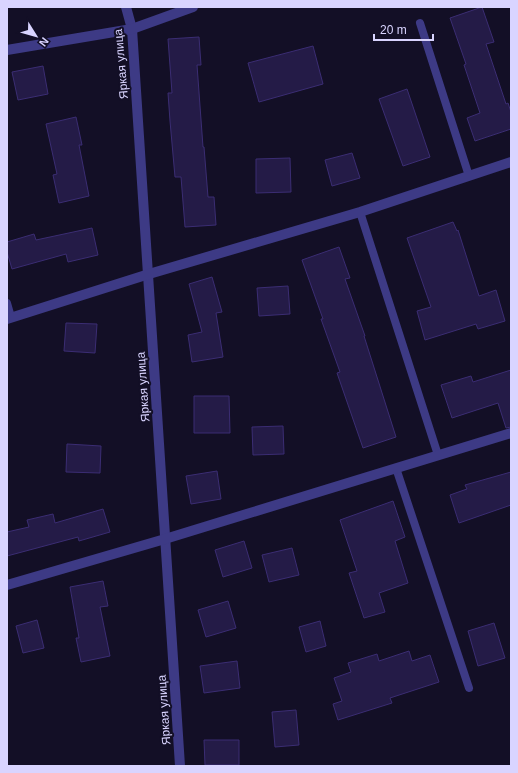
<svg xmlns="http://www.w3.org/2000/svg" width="518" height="773" viewBox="0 0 518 773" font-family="Helvetica,sans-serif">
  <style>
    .building { fill: #241b47; stroke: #3b2d73 }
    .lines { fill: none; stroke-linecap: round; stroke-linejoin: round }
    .service { stroke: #3d3a85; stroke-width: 8 }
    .minor { stroke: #3d3a85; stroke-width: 10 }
    .labels { text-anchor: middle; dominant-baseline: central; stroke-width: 4; stroke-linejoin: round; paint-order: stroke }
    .street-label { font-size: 12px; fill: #d9d4ff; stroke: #130f26 }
  </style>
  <rect width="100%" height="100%" fill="#130f26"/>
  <g class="building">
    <path d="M482 7 494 42 486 44 506 104 508 103 511 112V129L475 141 467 118 480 113 464 65 466 64 450 18Z"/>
    <path d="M199 37 201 65H197L203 147H204L208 197H214L216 225 185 227 181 177H175L170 121 168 93H172L168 39Z"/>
    <path d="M313 46 323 84 259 102 248 63Z"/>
    <path d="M43 66 48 94 18 100 12 72Z"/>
    <path d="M407 89 430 157 403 166 379 99Z"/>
    <path d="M76 117 82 145H79L89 196 59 203 53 175 57 174 46 124Z"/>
    <path d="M352 153 360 178 332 186 325 160Z"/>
    <path d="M290 158 291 192 256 193V159Z"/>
    <path d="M453 222 457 231 458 230 479 296 496 290 505 321 478 329 476 324 425 340 417 311 431 307 407 238Z"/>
    <path d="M92 228 98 255 68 262 66 254 12 269 7 252V242L34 234 36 240Z"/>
    <path d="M339 247 350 278 345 279 365 336H364L396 437 363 448 337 373 340 372 321 319H323L302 260Z"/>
    <path d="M212 277 222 312 216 313 223 357 192 362 188 335 202 332 189 284Z"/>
    <path d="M288 286 290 314 259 316 257 288Z"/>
    <path d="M66 323 97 324 95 353 64 351Z"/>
    <path d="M511 370V427L506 428 498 403 452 418 441 385 471 376 473 382Z"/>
    <path d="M194 396H229L230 433H194Z"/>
    <path d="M283 426 284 454 253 455 252 427Z"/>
    <path d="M67 444 101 446 100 473 66 472Z"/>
    <path d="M217 471 221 499 191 504 186 476Z"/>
    <path d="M511 472V505L459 523 450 495 467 489 465 485Z"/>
    <path d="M393 501 405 537 395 541 408 583 379 593 385 612 364 618 349 573 357 571 340 520Z"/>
    <path d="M103 509 110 532 79 541 78 537 7 556V532L29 527 27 520 53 514 55 523Z"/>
    <path d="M244 541 252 568 223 577 215 550Z"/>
    <path d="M292 548 299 575 269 582 262 555Z"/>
    <path d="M103 581 108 606 100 607 110 656 81 662 76 638H79L70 587Z"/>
    <path d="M228 601 236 628 206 637 198 610Z"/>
    <path d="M37 620 44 648 23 653 16 626Z"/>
    <path d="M320 621 326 646 306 652 299 627Z"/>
    <path d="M494 623 505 658 478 666 468 631Z"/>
    <path d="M409 651 412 661 430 655 439 682 390 698 392 703 338 720 333 704 342 701 334 678 351 672 348 663 377 654 379 661Z"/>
    <path d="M237 661 240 688 204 693 200 666Z"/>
    <path d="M296 710 299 745 275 747 272 712Z"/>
    <path d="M204 740H239V765H205Z"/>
  </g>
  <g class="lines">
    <g class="service">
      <path d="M420 23 469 176"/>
      <path d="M360 212 438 455"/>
      <path d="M7 303 11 317"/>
      <path d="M396 468 469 688"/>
    </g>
    <g class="minor">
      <path d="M126 7 132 29 180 766"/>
      <path d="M7 50 132 29 193 7"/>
      <path d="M7 319 149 274 360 212 511 162"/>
      <path d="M7 585 165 539 511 433"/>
    </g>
  </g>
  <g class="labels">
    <g class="street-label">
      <text transform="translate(121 64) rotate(-95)">Яркая улица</text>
      <text transform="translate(143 387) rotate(-94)">Яркая улица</text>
      <text transform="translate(164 710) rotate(-94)">Яркая улица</text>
    </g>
  </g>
  <rect width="518" height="773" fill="none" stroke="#d9d4ff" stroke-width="16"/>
  <g transform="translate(36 36) rotate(127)" stroke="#130f26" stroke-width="3" paint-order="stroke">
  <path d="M0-3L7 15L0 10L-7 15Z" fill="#d9d4ff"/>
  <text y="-6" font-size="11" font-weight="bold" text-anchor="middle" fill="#d9d4ff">N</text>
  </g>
  <path d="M374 34v6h59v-6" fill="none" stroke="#d9d4ff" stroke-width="2"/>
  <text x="380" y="34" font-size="12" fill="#d9d4ff" stroke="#130f26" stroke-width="3" paint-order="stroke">20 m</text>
</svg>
